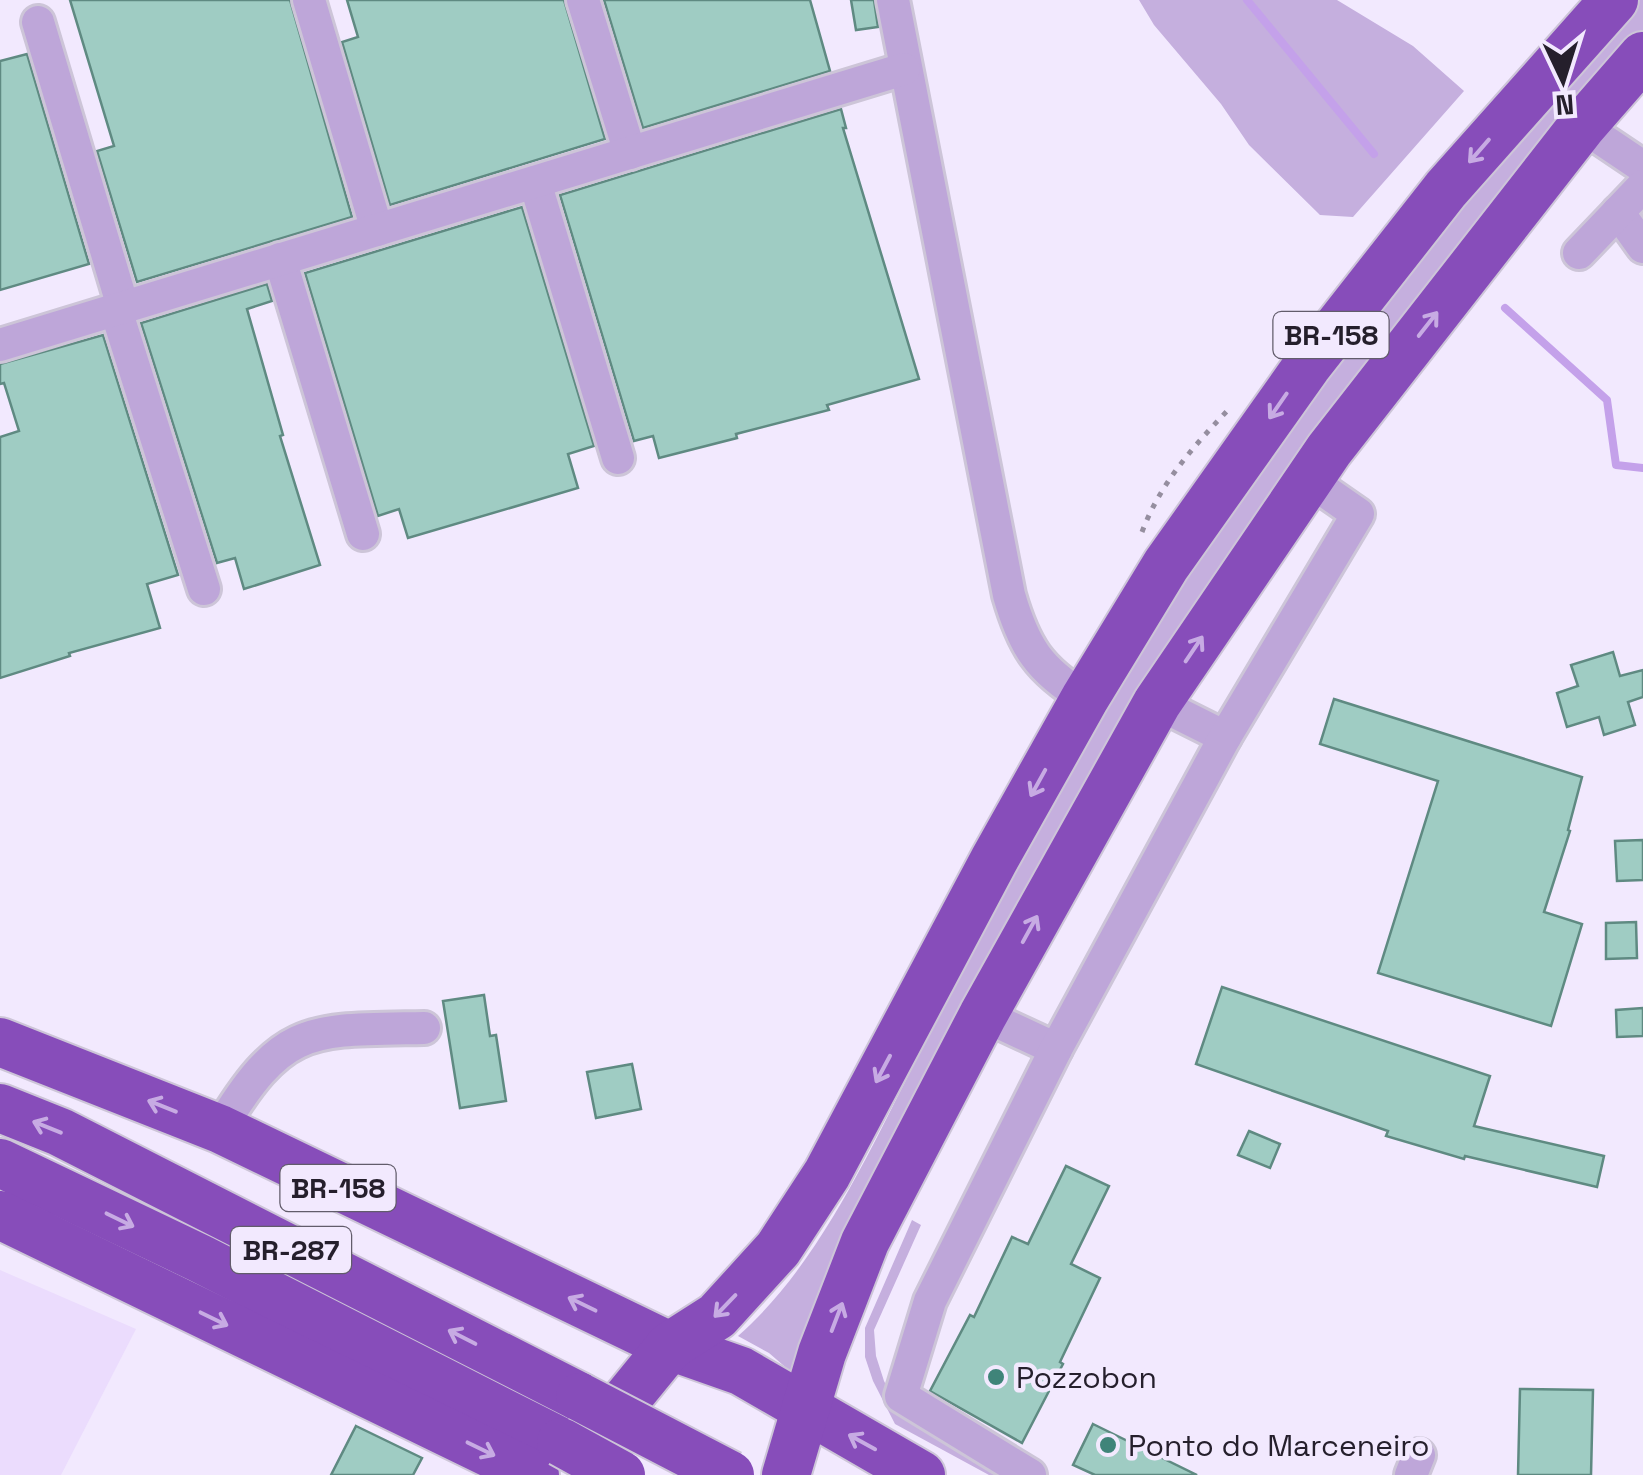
<svg xmlns="http://www.w3.org/2000/svg" width="1643" height="1475" viewBox="0 0 1643 1475" font-family="'Space Grotesk',sans-serif">
  <style>
    .built { fill: #ebdcfd }
    .green { fill: #c5afde }
    .lines { fill: none; stroke-linecap: round; stroke-linejoin: round }
    .stream { stroke: #c4a1ea; stroke-width: 8 }
    .building { fill: #9fccc3; stroke: #5f8a82; stroke-width: 2.5 }
    .minor-casing { stroke: #cdc5d8; stroke-width: 38 }
    .highway-casing { stroke: #cdc5d8; stroke-width: 52 }
    .path { stroke: #958e9f; stroke-width: 5; stroke-dasharray: 5 8; stroke-linecap: butt }
    .minor { stroke: #bea6d9; stroke-width: 32 }
    .highway { stroke: #874dba; stroke-width: 48 }
    .highway-bridge-casing { stroke: #cdc5d8; stroke-width: 52; stroke-linecap: butt }
    .highway-bridge { stroke: #874dba; stroke-width: 48 }
    .oneway { stroke: #c7abe3 }
    .poi-dot { fill: #3f8479; stroke: #f2e9fe; stroke-width: 4 }
    .labels { text-anchor: middle; dominant-baseline: central; stroke-width: 9; stroke-linejoin: round; paint-order: stroke }
    .shield { fill: #f2e9fe; stroke: #625c6b; stroke-width: 2.5 }
    .shield-label { font-size: 28px; font-weight: bold; fill: #251f2c }
    .poi-label { font-size: 30px; fill: #251f2c; stroke: #f2e9fe; text-anchor: start }
  </style>
  <rect width="100%" height="100%" fill="#f2e9fe"/>
  <path class="built" d="M0 1270 136 1329 61 1475H0Z"/>
  <g class="green">
    <path d="M1139 0H1337L1413 46 1464 91 1353 217 1320 215 1249 145 1221 104 1154 25Z"/>
    <path d="M1637 0H1643V39L1395 332 860 1220 802 1335 791 1372 769 1353 738 1336C823 1261 873 1142 925 1043 994 911 1062 779 1139 651 1236 488 1352 337 1473 191 1527 127 1580 62 1637 0Z"/>
    <path d="M912 1220 921 1225 874 1330 876 1356 884 1381 903 1417 1003 1475H989L895 1424 873 1381 865 1357V1328Z"/>
  </g>
  <g class="lines">
    <g class="stream">
      <path d="M1247 0 1374 154"/>
      <path d="M1505 308 1607 400 1616 465 1643 468"/>
    </g>
  </g>
  <g class="building">
    <path d="M70 0H290L352 217 137 282 97 151 114 146Z"/>
    <path d="M347 0H564L605 139 390 205 342 42 358 37Z"/>
    <path d="M604 0H810L830 71 643 128Z"/>
    <path d="M851 0H874L878 27 856 30Z"/>
    <path d="M27 54 89 264 0 290V61Z"/>
    <path d="M841 109 846 128H843L919 379 827 405 829 410 736 434 737 438 659 458 653 436 634 441 560 195Z"/>
    <path d="M522 207 594 446 568 454 578 488 408 538 399 509 378 516 305 273Z"/>
    <path d="M267 284 272 301 247 309 283 435 280 436 320 565 244 589 235 558 217 563 141 323Z"/>
    <path d="M103 335 178 575 147 584 160 628 69 653 70 656 0 678V437L19 431 4 383 0 384V364Z"/>
    <path d="M1613 652 1620 676 1643 670V697L1628 702 1635 725 1604 735 1599 717 1567 727 1557 693 1578 686 1571 665Z"/>
    <path d="M1334 699 1582 777 1568 830 1570 831 1544 912 1582 924 1551 1026 1378 973 1438 781 1320 744Z"/>
    <path d="M1643 840V880L1617 881 1615 841Z"/>
    <path d="M1636 922 1637 958 1606 959V923Z"/>
    <path d="M1222 987 1490 1076 1474 1126 1604 1156 1597 1187 1465 1156 1464 1159 1386 1136 1388 1131 1196 1064Z"/>
    <path d="M484 995 490 1036 496 1035 506 1101 460 1108 443 1001Z"/>
    <path d="M1643 1008V1036L1617 1037 1616 1010Z"/>
    <path d="M632 1064 641 1109 596 1118 587 1072Z"/>
    <path d="M1249 1131 1280 1144 1270 1168 1238 1155Z"/>
    <path d="M1066 1166 1109 1186 1071 1264 1100 1278 1060 1362 1063 1364 1022 1443 930 1391 970 1315 974 1317 1012 1237 1028 1244Z"/>
    <path d="M1520 1389 1593 1390 1591 1475H1518Z"/>
    <path d="M1093 1424 1197 1475H1095L1073 1465Z"/>
    <path d="M356 1426 422 1458 413 1475H331Z"/>
  </g>
  <g class="lines">
    <defs>
      <g id="minor">
        <path d="M309 0 377 230"/>
        <path d="M583 0 630 153"/>
        <path d="M893 0 1009 595C1024 647 1039 670 1085 698"/>
        <path d="M38 22 123 307"/>
        <path d="M1582 126 1643 167"/>
        <path d="M535 182 618 458"/>
        <path d="M1618 212 1643 247"/>
        <path d="M1579 253 1643 186"/>
        <path d="M280 259 363 534"/>
        <path d="M116 310 204 589"/>
        <path d="M0 345 904 69"/>
        <path d="M1157 703 1225 737"/>
        <path d="M983 1015 1056 1049"/>
        <path d="M220 1129C283 1024 309 1030 424 1028"/>
        <path d="M1030 1475 901 1396 930 1301 1056 1049 1225 737 1358 514 1309 480"/>
        <path d="M1411 1475 1419 1455"/>
      </g>
      <g id="highway">
        <path d="M0 1042 220 1129 670 1346 741 1371 921 1475"/>
        <path d="M0 1108 60 1132 580 1397"/>
        <path d="M0 1163 201 1259 561 1442"/>
        <path d="M0 1215 535 1475"/>
        <path d="M596 1448 608 1422 670 1346 717 1316 778 1249 827 1174 994 860 1085 698 1166 565 1307 366 1446 189 1614 0"/>
        <path d="M786 1475 822 1353 865 1242 983 1015 1157 703 1329 450 1582 126 1643 56"/>
      </g>
    </defs>
    <use href="#minor" class="minor-casing"/>
    <use href="#highway" class="highway-casing"/>
    <path class="path" d="M1142 532C1160 484 1192 448 1227 411"/>
    <use href="#minor" class="minor"/>
    <use href="#highway" class="highway"/>
    <defs>
      <g id="highway-bridge">
        <path d="M580 1397 730 1475"/>
        <path d="M561 1442 621 1475"/>
      </g>
    </defs>
    <use href="#highway-bridge" class="highway-bridge-casing"/>
    <use href="#highway-bridge" class="highway-bridge"/>
  </g>
  <defs><path id="oneway-shaft" d="M-6 0H5M1.5-3L5.5 0L1.5 3" fill="none" stroke-width="1.6" stroke-linecap="round" stroke-linejoin="round" transform="scale(2.5)"/></defs>
  <g class="oneway">
    <use href="#oneway-shaft" transform="translate(1479 151) rotate(131)"/>
    <use href="#oneway-shaft" transform="translate(1428 324) rotate(-52)"/>
    <use href="#oneway-shaft" transform="translate(1278 406) rotate(125)"/>
    <use href="#oneway-shaft" transform="translate(1194 649) rotate(-56)"/>
    <use href="#oneway-shaft" transform="translate(1038 783) rotate(119)"/>
    <use href="#oneway-shaft" transform="translate(1030 929) rotate(-61)"/>
    <use href="#oneway-shaft" transform="translate(883 1069) rotate(118)"/>
    <use href="#oneway-shaft" transform="translate(162 1106) rotate(-158)"/>
    <use href="#oneway-shaft" transform="translate(47 1127) rotate(-158)"/>
    <use href="#oneway-shaft" transform="translate(120 1220) rotate(26)"/>
    <use href="#oneway-shaft" transform="translate(582 1304) rotate(-154)"/>
    <use href="#oneway-shaft" transform="translate(725 1306) rotate(134)"/>
    <use href="#oneway-shaft" transform="translate(837 1317) rotate(-69)"/>
    <use href="#oneway-shaft" transform="translate(214 1319) rotate(26)"/>
    <use href="#oneway-shaft" transform="translate(462 1337) rotate(-153)"/>
    <use href="#oneway-shaft" transform="translate(862 1442) rotate(-151)"/>
    <use href="#oneway-shaft" transform="translate(481 1449) rotate(26)"/>
  </g>
  <g class="poi-dot">
    <circle cx="996" cy="1377" r="10"/>
    <circle cx="1108" cy="1445" r="10"/>
  </g>
  <g class="labels">
    <g class="shield">
      <rect x="1273.5" y="312" width="115" height="46" rx="8"/>
      <rect x="280.5" y="1165" width="115" height="46" rx="8"/>
      <rect x="231" y="1227" width="120" height="46" rx="8"/>
    </g>
    <g class="shield-label">
      <text x="1331" y="335">BR-158</text>
      <text x="338" y="1188">BR-158</text>
      <text x="291" y="1250">BR-287</text>
    </g>
    <g class="poi-label">
      <text x="1016" y="1377">Pozzobon</text>
      <text x="1128" y="1445">Ponto do Marceneiro</text>
    </g>
  </g>
  <g transform="translate(1563 80) rotate(176)" stroke="#f2e9fe" stroke-width="8" paint-order="stroke">
  <path d="M0-8L18 38L0 25L-18 38Z" fill="#251f2c"/>
  <text y="-15" font-size="28" font-weight="bold" text-anchor="middle" fill="#251f2c">N</text>
  </g>
</svg>
